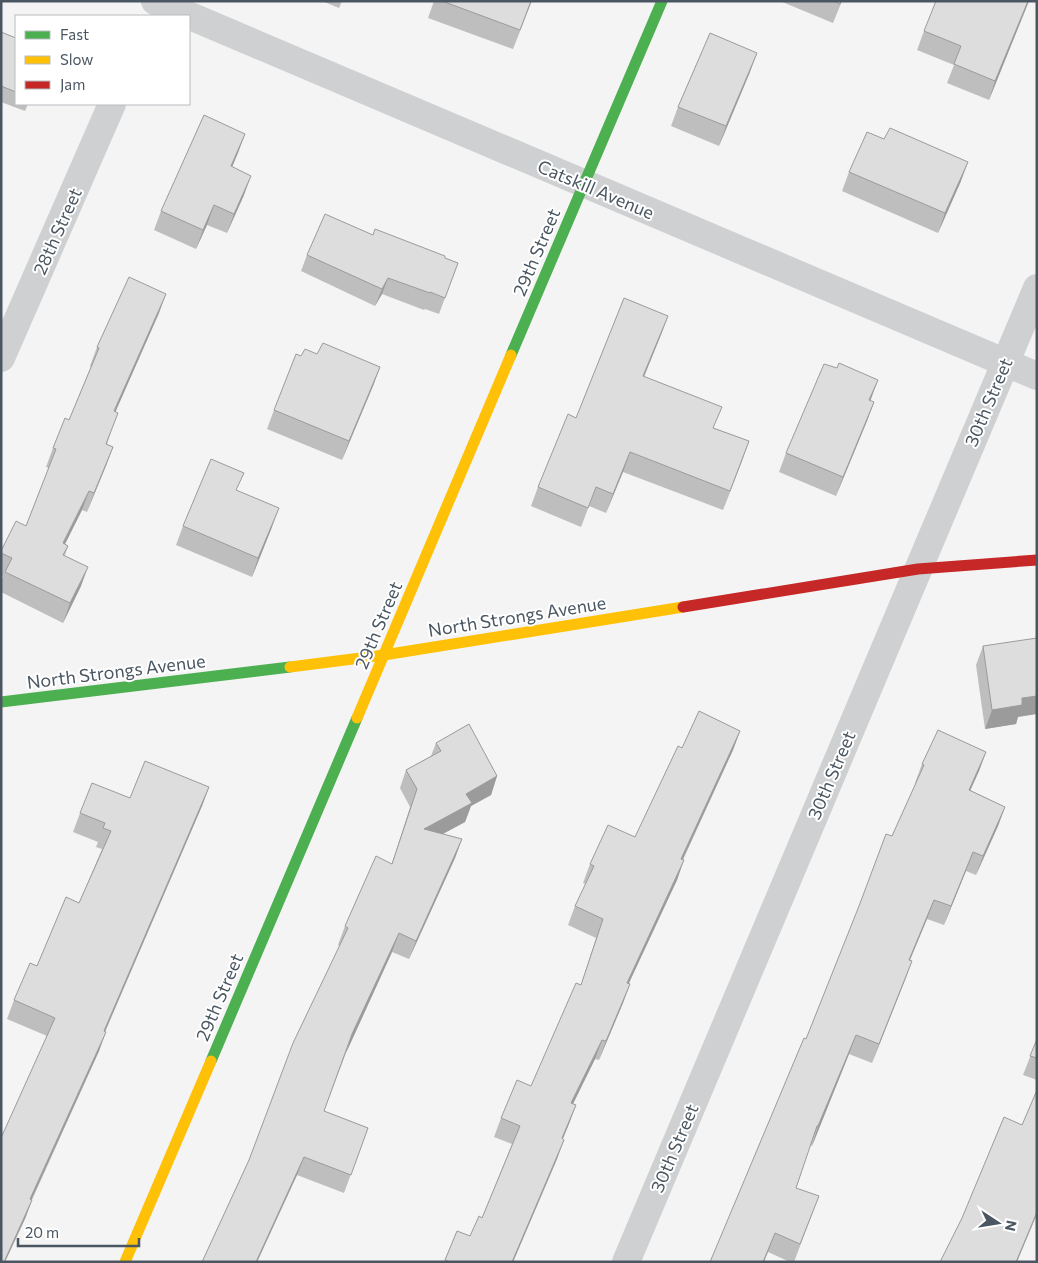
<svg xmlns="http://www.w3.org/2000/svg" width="1038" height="1263" viewBox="0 0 1038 1263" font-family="Commissioner,sans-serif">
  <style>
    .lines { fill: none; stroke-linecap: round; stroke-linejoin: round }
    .street { stroke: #ced0d2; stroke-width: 28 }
    .fast { stroke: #4caf50; stroke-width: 11 }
    .slow { stroke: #ffc107; stroke-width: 11 }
    .jam { stroke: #c62828; stroke-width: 11 }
    .wall { fill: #bebebf }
    .shaded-wall { fill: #9b9b9b }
    .building { fill: #ddddde; stroke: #9b9b9b }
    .labels { text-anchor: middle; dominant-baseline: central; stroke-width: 4; stroke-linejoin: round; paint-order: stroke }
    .street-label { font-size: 18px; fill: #4a5661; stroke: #fff }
  </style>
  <rect width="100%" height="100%" fill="#f4f4f4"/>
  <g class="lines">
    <g class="street">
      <path d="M155 1 1037 376"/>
      <path d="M1 358 112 104"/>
      <path d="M626 1262 1037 288"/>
    </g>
    <g class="fast">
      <path d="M511 355 662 1"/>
      <path d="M1 702 290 667"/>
      <path d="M211 1061 357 718"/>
    </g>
    <g class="slow">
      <path d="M290 667 384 655 683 607"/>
      <path d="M357 718 511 355"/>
      <path d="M125 1262 211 1061"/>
    </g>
    <path class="jam" d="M683 607 918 569 1037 560"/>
  </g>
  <g class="wall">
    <path d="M322 1H342L339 8Z"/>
    <path d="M434 1H532L513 49 428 18Z"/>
    <path d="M780 1H842L833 23Z"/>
    <path d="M1029 1 989 100 947 83 954 65 917 50 924 31Z"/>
    <path d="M1 32 16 38V104H28L25 111 1 102Z"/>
    <path d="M750 72 719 146 671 126 678 107Z"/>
    <path d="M245 134 232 167 244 195 227 233 207 225 196 249 154 230 161 211Z"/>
    <path d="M849 172 961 181 938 233 842 191Z"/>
    <path d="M373 235 458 263 439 314 425 309 424 310 382 294 375 306 301 271 307 255Z"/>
    <path d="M159 313 115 412 111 432 107 444 113 447 87 512 82 510 65 544 68 546 65 555 81 586 63 623 1 592V581L3 576 1 575V551L26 526 49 468 46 467 53 448 69 420 91 367 90 366 97 347Z"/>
    <path d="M668 316 644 377 714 428 749 441 723 510 623 472 606 513 589 506 581 527 531 506 538 487 576 418Z"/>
    <path d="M317 354 380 367 373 386 342 460 267 429 274 410Z"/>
    <path d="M870 401 874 402 867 421 836 496 779 472 786 453Z"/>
    <path d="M238 491 272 527 252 577 176 545 183 526Z"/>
    <path d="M983 646 1018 717 1016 724 985 729 976 665Z"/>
    <path d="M740 731 733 750 683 860 677 880 629 983 630 984 623 1003 599 1060 595 1059 573 1104 576 1105 563 1139 557 1159 513 1262H444L457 1231 470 1236 482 1218 512 1144 494 1137 501 1118 531 1086 581 985 596 938 568 925 575 906 586 884 583 883 590 864 635 837 682 748Z"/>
    <path d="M436 743 497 776 491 795 471 806 465 822 442 834 462 839 455 858 409 959 392 952 346 1053 324 1111 368 1128 344 1193 297 1175 257 1262H202L249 1160 340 946 338 945 345 926 392 863 410 807 400 788 406 770 431 756Z"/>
    <path d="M986 752 979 771 970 790 1005 807 998 826 976 875 966 871 944 925 927 919 910 960 912 961 905 980 872 1063 849 1054 812 1146 810 1145 796 1188 819 1196 794 1262H790L768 1252 806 1039 892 836 916 784 915 783 922 764Z"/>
    <path d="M209 787 202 806 105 1032 99 1051 32 1200 25 1219 47 1036 7 1019 14 1000 79 903 102 849 96 847 98 842 73 832 80 813 130 798Z"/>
    <path d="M1037 1039V1080L1023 1075Z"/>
  </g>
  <g class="shaded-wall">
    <path d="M1028 1H1029L989 100 995 81Z"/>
    <path d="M757 53 750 72 719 146 726 126Z"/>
    <path d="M245 134 238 153 224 186 231 166Z"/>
    <path d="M968 162 961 181 938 233 945 213Z"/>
    <path d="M251 176 244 195 227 233 234 214Z"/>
    <path d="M214 205 207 225 196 249 203 230Z"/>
    <path d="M388 278 382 294 375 306 382 289Z"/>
    <path d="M166 294 159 313 107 431 114 411Z"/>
    <path d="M668 316 661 335 636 396 643 376Z"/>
    <path d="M380 367 373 386 342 460 349 441Z"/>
    <path d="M878 380 871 399 862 419 869 400Z"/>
    <path d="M874 402 867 421 836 496 843 477Z"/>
    <path d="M749 441 742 461 723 510 730 491Z"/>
    <path d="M113 447 106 466 87 512 94 493Z"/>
    <path d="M630 452 623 472 606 513 613 494Z"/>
    <path d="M89 491 82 510 56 562 63 543Z"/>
    <path d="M279 508 272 527 252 577 258 558Z"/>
    <path d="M88 567 81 586 63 623 70 603Z"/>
    <path d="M1037 696V714L1018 717 1016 724 985 729 992 710 1022 698Z"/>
    <path d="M740 731 733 750 674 878 681 859Z"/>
    <path d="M986 752 979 771 962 809 969 790Z"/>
    <path d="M497 776 491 795 471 806 465 822 417 848 424 829 466 794Z"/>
    <path d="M209 787 202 806 97 1050 104 1031Z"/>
    <path d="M1005 807 998 826 976 875 983 856Z"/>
    <path d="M462 839 455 858 409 959 416 941Z"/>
    <path d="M973 852 966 871 944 925 951 906Z"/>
    <path d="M684 860 677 880 620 1002 627 983Z"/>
    <path d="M934 900 927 919 902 979 909 960Z"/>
    <path d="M399 933 392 952 346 1053 352 1034Z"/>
    <path d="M912 961 905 980 872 1063 879 1044Z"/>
    <path d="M630 984 623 1003 599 1060 606 1041Z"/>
    <path d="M106 1032 99 1051 23 1218 30 1199Z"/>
    <path d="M856 1035 849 1054 812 1146 818 1126Z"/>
    <path d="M602 1040 595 1059 564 1122 571 1103Z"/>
    <path d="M576 1105 569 1124 555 1157 562 1138Z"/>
    <path d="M564 1140 557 1159 513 1262H512Z"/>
    <path d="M304 1157 297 1175 257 1262H256Z"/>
    <path d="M32 1200 25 1219 5 1262H4Z"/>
    <path d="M1037 1212V1214L1017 1262H1016Z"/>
    <path d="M775 1233 768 1252 764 1262H763Z"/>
  </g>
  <g class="building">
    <path d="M442 1H531L520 30Z"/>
    <path d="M834 1H841L840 4Z"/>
    <path d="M936 1H1028L995 81 954 64 961 46 924 31Z"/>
    <path d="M1 32 16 38V92L1 86Z"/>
    <path d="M710 33 757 53 726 126 678 107Z"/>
    <path d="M204 115 245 134 231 166 251 176 234 214 214 205 203 230 161 211Z"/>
    <path d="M890 128 968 162 945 213 849 172 867 132 884 139Z"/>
    <path d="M325 214 373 235 375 229 445 256V258L458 263 445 298 430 292V293L388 278 382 289 307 255Z"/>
    <path d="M129 277 166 294 114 411 118 413 106 444 113 447 94 493 89 491 63 543 68 546 63 555 88 567 70 603 5 572 12 558 1 553V551L16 521 26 526 56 449 53 448 65 418 69 420 99 348 97 347Z"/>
    <path d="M624 298 668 316 643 376 722 407 713 428 749 441 730 491 630 452 613 494 596 487 588 508 538 487 568 414 576 418Z"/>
    <path d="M323 343 380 367 349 441 274 410 296 354 301 356 305 349 317 354Z"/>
    <path d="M839 363 878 380 869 400 874 402 843 477 786 453 824 364 837 368Z"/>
    <path d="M211 459 244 473 236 490 279 508 258 558 183 526Z"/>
    <path d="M1037 638V696L1022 698V705L992 710 983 646Z"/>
    <path d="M699 711 740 731 681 859 684 860 627 983 630 984 606 1041 602 1040 571 1103 576 1105 562 1138 564 1140 512 1262H450L445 1260 457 1231 470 1236 479 1216 482 1218 520 1126 501 1118 517 1080 531 1086 576 983 581 985 603 919 575 906 594 866 590 864 608 825 635 837 678 746 682 748Z"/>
    <path d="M469 724 497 776 466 794 472 803 424 829 462 839 416 941 399 933 352 1034 324 1111 368 1128 351 1175 304 1157 256 1262H202L249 1160 293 1043 348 928 345 926 376 856 392 864 417 789 406 770 441 751 436 743Z"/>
    <path d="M938 730 986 752 969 790 1005 807 983 856 973 852 951 906 934 900 909 960 912 961 879 1044 856 1035 818 1126H817L796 1188 819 1196 800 1244 775 1233 763 1262H710L804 1038 806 1039 859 906 886 834 892 836 924 765 922 764Z"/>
    <path d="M145 761 209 787 104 1031 106 1032 30 1199 32 1200 4 1262H1V1138L55 1018 14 1000 30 963 37 966 66 897 79 903 111 831 103 828 105 823 80 813 92 783 130 798Z"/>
    <path d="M1037 1039V1058L1030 1056Z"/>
    <path d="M1037 1090V1212L1016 1262H940L962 1218 1004 1117 1022 1125Z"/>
  </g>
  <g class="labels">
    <g class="street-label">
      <text transform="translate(596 189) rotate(23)">Catskill Avenue</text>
      <text transform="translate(57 231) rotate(-66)">28th Street</text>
      <text transform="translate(536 252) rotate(-67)">29th Street</text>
      <text transform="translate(988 402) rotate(-67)">30th Street</text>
      <text transform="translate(517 616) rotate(-9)">North Strongs Avenue</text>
      <text transform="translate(378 625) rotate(-67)">29th Street</text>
      <text transform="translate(116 671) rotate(-7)">North Strongs Avenue</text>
      <text transform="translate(831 775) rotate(-67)">30th Street</text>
      <text transform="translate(219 997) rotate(-67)">29th Street</text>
      <text transform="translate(674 1148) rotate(-67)">30th Street</text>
    </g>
  </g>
  <rect width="1038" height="1263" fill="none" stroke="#4a5661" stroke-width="5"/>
  <rect x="15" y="15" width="175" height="90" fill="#ffffff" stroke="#b7bbc0"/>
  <rect x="25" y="31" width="25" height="8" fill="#4caf50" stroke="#b7bbc0"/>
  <text x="60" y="40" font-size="15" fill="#4a5661">Fast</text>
  <rect x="25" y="56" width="25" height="8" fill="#ffc107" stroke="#b7bbc0"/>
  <text x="60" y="65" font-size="15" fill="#4a5661">Slow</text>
  <rect x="25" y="81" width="25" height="8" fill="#c62828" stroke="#b7bbc0"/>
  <text x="60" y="90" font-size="15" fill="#4a5661">Jam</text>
  <g transform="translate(998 1223) rotate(102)" stroke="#ffffff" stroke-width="4" paint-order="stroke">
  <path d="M0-4L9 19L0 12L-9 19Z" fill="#4a5661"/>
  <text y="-8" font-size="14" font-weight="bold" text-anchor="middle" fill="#4a5661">N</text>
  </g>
  <path d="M18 1238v8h121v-8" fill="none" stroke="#4a5661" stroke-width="2.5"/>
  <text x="25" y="1238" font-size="15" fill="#4a5661" stroke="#ffffff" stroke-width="4" paint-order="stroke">20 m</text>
</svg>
